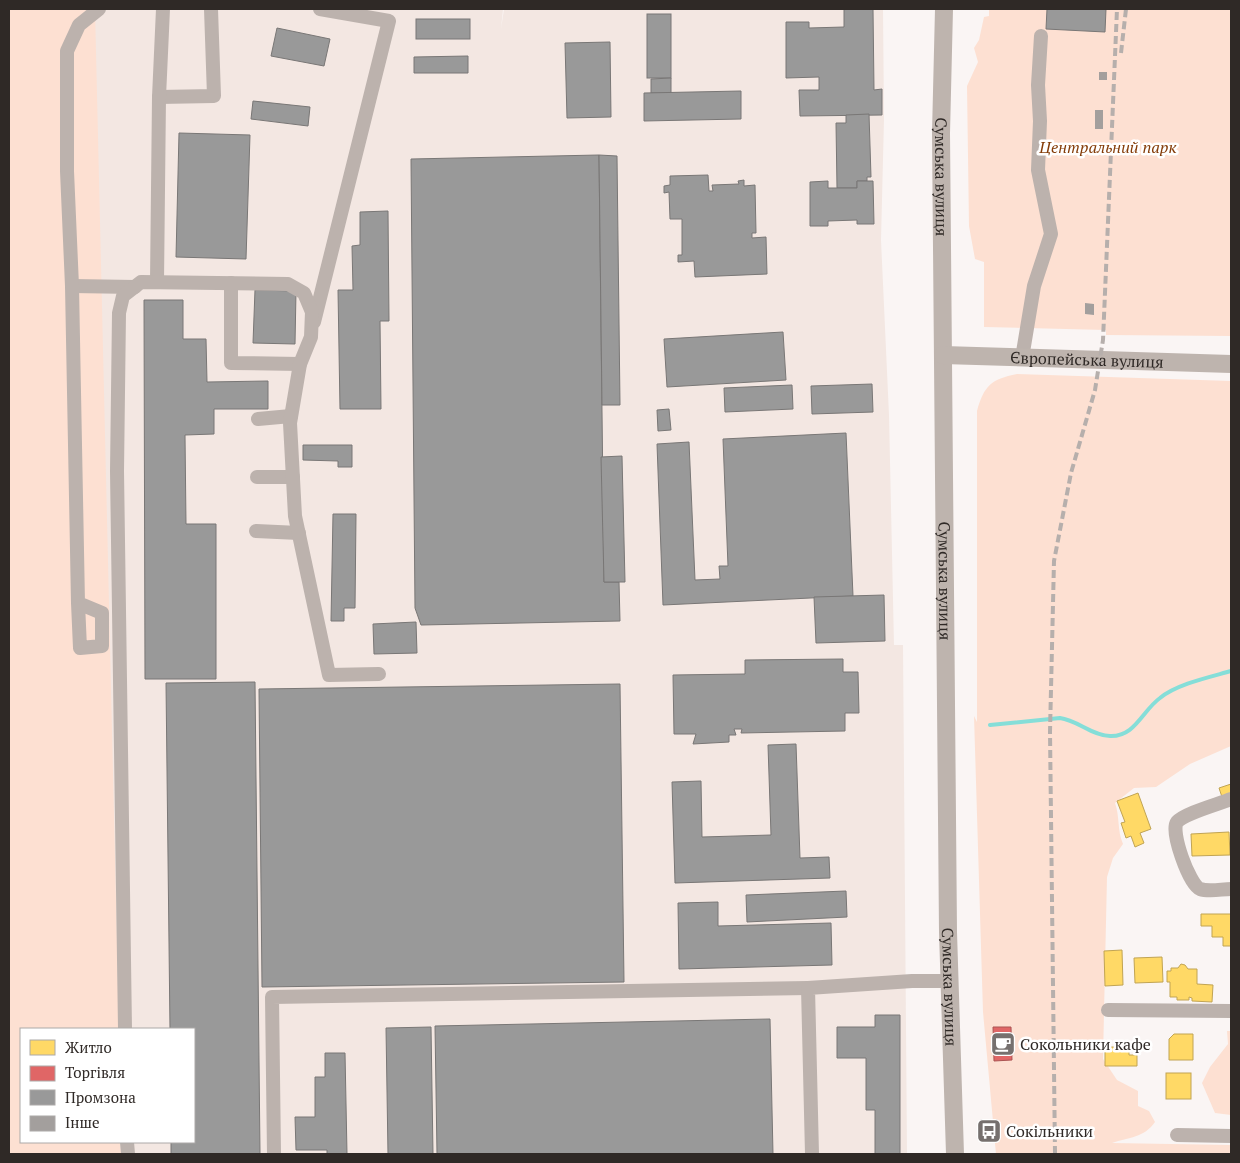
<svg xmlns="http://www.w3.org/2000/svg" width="1240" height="1163" viewBox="0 0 1240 1163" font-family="'PT Serif',serif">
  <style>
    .built { fill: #f3e7e2; fill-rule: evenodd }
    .green { fill: #fde0d2 }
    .homes { fill: #ffd966; stroke: #c1a453 }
    .shops { fill: #e06666; stroke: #ab5453 }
    .industry { fill: #999; stroke: #797776 }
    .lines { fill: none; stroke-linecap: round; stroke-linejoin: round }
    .stream { stroke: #85ded8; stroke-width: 4 }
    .building { fill: #a39f9d }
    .minor { stroke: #bcb2ad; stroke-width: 14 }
    .major { stroke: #beb4ae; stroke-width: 18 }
    .rail { stroke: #b6afac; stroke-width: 4; stroke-dasharray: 8 4; stroke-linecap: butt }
    .labels { text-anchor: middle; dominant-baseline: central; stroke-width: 5; stroke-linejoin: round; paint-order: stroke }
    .park-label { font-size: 16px; font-style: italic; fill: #843c08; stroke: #fff }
    .street-label { font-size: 16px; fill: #2f2926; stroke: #fff }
    .poi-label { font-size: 16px; fill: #2f2926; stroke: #fff; text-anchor: start }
  </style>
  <rect width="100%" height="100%" fill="#faf5f4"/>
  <path class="built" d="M9 9H503L501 29 504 9H883L884 119 881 240 889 415 894 645H903L907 1154H9ZM21 1029H194V1142H21Z"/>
  <g class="green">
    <path d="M9 9H95L119 1029H21V1142H120L121 1154H9Z"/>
    <path d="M989 9H1231V336L1106 335V330L984 327V262L975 259 969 226 967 86 978 62 974 48 979 40 984 17 989 16Z"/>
    <path d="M1017 374 1231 381V746L1190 764 1156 787 1134 788 1115 803C1120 817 1117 830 1123 844L1113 858 1107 877 1103 1059 1117 1080 1138 1091V1106L1149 1111 1155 1122C1144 1138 1129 1137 1112 1143L1231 1145V1154H996L983 1012 974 716 977 722V411C984 386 991 379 1017 374Z"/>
    <path d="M1227 1031H1231V1115L1215 1113 1202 1083 1210 1067 1228 1044Z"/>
  </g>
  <g class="homes">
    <path d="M1231 784V797L1223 800 1219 788Z"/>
    <path d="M1138 793 1151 829 1140 833 1144 843 1135 847 1131 836 1126 838 1121 823 1125 822 1117 801Z"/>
    <path d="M1229 832 1230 855 1192 856 1191 834Z"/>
    <path d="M1201 914H1231V946H1223V937H1212V926H1201Z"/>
    <path d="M1122 950 1123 985 1105 986 1104 951Z"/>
    <path d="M1162 957 1163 982 1135 983 1134 958Z"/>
    <path d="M1181 964 1185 965 1188 969H1197V984L1213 985 1212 1002 1192 1001V998L1189 997V1000H1177V997H1170V982H1167V971H1171V968H1178Z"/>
    <path d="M1174 1034H1193V1060H1169V1039Z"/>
    <path d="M1105 1047H1129V1055H1137V1066H1105Z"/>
    <rect x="1166" y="1073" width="25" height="26"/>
  </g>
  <path class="shops" d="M993 1027H1011L1012 1060 994 1061Z"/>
  <g class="industry">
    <path d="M844 9H873L874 90 882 89V115L800 116 799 90H819V77L786 78V22H809V28L844 27Z"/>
    <path d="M1047 9H1106L1105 32 1046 29Z"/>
    <rect x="647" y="14" width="24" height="64"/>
    <rect x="416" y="19" width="54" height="20"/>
    <path d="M277 28 330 39 324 66 271 56Z"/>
    <path d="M610 42 611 117 567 118 565 43Z"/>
    <path d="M468 56V73H414V57Z"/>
    <path d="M671 78V93H651V79Z"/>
    <path d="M741 91V119L644 121V93Z"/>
    <path d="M253 101 310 107 308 126 251 119Z"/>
    <path d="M869 114 871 177H867V181H857V188H837L836 123H846V115Z"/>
    <path d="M179 133 250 135 246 259 176 257Z"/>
    <path d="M599 155 604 582H619L620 621 421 625 415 608 411 159Z"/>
    <path d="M599 155 617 156 620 405H602Z"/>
    <path d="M708 175 709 191H713L712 185 739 184 738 181 744 180V186L755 185 756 233H752V238L766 237 767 274 695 277 694 261 678 262V255H682V219H670L669 192 664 193V186L670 185V176Z"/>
    <path d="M828 181V188H857V181H873L874 224H857V220L828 221V226H810V182Z"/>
    <path d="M388 211 389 321H380L381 409H340L338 290H353L352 246 360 245V212Z"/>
    <path d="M255 290 296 291 295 344 253 343Z"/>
    <path d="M144 300H183V339H206L207 382 268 381V409H214V434L185 435 186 524H216V679H145Z"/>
    <path d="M783 332 786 380 667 387 664 339Z"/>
    <path d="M872 384 873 412 812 414 811 386Z"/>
    <path d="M792 385 793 409 725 412 724 388Z"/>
    <path d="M669 409 671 430 658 431 657 410Z"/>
    <path d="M846 433 853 596 663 605 657 444 689 442 695 580 720 579 719 566H728L723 439Z"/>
    <path d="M303 445H352V467H338V461L303 460Z"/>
    <path d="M622 456 625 582H604L601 457Z"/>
    <path d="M333 514H356L355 608H344V621H331Z"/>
    <path d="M884 595 885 641 816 643 814 597Z"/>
    <path d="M416 622 417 653 374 654 373 624Z"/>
    <path d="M843 659V672H858L859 713H845V731L741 733 742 729H734L736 735H729V742L693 744 696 734H674L673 675 745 674V660Z"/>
    <path d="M255 682 260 1154H171V1142H194V1029H170L166 683Z"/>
    <path d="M620 684 624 982 262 987 259 689Z"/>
    <path d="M796 744 800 858 829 857 830 878 675 883 672 782 701 781 702 837 771 835 768 745Z"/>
    <path d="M846 891 847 917 747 922 746 895Z"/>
    <path d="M718 902V926L831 923 832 965 679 969 678 903Z"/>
    <path d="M875 1015H900V1154H875V1110H866V1058H837V1027H875Z"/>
    <path d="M770 1019 773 1154H437L435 1026Z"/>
    <path d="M431 1027 433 1154H388L386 1028Z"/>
    <path d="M325 1053H345L347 1154H327V1150H296L295 1117H315V1077H325Z"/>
  </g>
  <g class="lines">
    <path class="stream" d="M990 725 1060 718C1077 720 1093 736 1110 736 1135 737 1142 711 1160 698 1177 684 1210 677 1231 671"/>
  </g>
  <g class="building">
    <rect x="1099" y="72" width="8" height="8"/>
    <rect x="1095" y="110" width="8" height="19"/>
    <path d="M1085 303 1094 304V315L1085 314Z"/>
  </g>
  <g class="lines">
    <g class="minor">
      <path d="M159 97 214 96 211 9"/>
      <path d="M157 282 159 97 163 9"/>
      <path d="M231 283V363L300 364"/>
      <path d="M72 286 135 287"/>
      <path d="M314 322 389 21 320 9"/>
      <path d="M1022 358 1034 286 1051 234 1038 170 1040 121 1038 85 1041 36"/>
      <path d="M258 419 291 416"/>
      <path d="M257 477H293"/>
      <path d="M256 531 299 533"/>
      <path d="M78 603 102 613V646L80 648 78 603 72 286 67 171V51L79 25 99 9"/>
      <path d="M1231 799C1219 804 1185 813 1177 822 1170 831 1189 884 1200 889 1209 892 1222 889 1231 889"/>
      <path d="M1108 1010 1231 1011"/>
      <path d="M125 1029 117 471 119 313 123 296 141 282 288 284 304 293 312 312 311 337 300 364 290 423 295 516 329 675 379 674"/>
      <path d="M1177 1135 1231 1136"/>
      <path d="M127 1142 128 1154"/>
      <path d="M274 1154 272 997 808 988"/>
      <path d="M812 1154 808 988 912 981H949"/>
    </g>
    <g class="major">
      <path id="s1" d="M944 9 941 133 948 932 955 1154"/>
      <path id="s2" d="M943 355 1231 364"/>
    </g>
    <g class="rail">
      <path d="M1121 53 1126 9"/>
      <path d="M1055 1154 1050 732 1054 561 1071 473 1095 390 1103 340 1117 9"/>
    </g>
  </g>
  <defs>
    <symbol id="cafe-square" viewBox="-11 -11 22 22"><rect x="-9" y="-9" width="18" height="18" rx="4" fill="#76706e" stroke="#fff"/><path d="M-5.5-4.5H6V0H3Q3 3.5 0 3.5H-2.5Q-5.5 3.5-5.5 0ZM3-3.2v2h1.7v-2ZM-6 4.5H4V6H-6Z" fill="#fff"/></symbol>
    <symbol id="bus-square" viewBox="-11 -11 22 22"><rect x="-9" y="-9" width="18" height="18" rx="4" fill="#76706e" stroke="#fff"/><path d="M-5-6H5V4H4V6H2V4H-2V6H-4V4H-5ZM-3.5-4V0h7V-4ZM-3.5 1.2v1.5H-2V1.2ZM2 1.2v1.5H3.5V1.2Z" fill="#fff"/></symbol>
  </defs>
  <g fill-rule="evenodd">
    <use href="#cafe-square" x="989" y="1030" width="28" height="28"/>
    <use href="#bus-square" x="975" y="1117" width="28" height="28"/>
  </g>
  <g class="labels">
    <g class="park-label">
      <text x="1108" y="147">Центральний парк</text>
    </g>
    <g class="street-label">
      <text stroke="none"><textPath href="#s1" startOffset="168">Сумська вулиця</textPath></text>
      <text stroke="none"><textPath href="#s2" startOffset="144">Європейська вулиця</textPath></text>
      <text stroke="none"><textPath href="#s1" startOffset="572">Сумська вулиця</textPath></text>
      <text stroke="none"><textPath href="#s1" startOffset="978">Сумська вулиця</textPath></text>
    </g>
    <g class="poi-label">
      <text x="1020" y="1044">Сокольники кафе</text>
      <text x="1006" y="1131">Сокільники</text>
    </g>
  </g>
  <rect width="1240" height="1163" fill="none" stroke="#2f2926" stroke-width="20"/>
  <rect x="20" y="1028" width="175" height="115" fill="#ffffff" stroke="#aca9a8"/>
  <rect x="30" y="1040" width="25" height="15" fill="#ffd966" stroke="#aca9a8"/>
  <text x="65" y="1053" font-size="15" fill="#2f2926">Житло</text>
  <rect x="30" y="1066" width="25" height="15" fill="#e06666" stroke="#aca9a8"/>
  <text x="65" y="1078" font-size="15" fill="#2f2926">Торгівля</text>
  <rect x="30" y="1090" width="25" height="15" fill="#999999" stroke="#aca9a8"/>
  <text x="65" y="1103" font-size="15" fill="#2f2926">Промзона</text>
  <rect x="30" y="1116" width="25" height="15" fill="#a39f9d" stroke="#aca9a8"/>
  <text x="65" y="1128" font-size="15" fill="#2f2926">Інше</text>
</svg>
